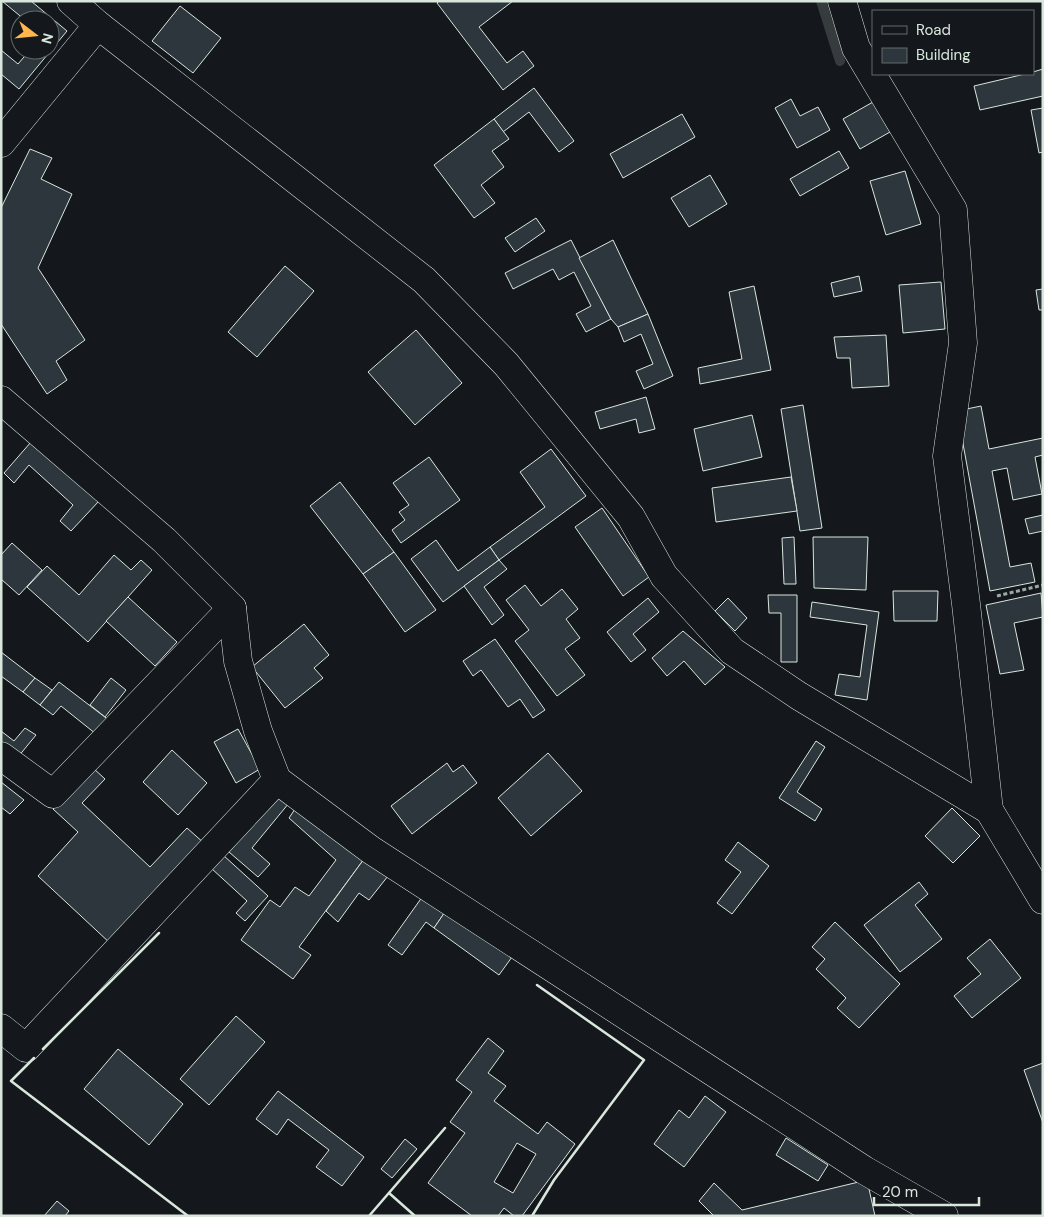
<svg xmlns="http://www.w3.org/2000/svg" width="1044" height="1217" viewBox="0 0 1044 1217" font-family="'DM Sans',sans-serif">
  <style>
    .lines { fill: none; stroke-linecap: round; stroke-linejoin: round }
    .stream { stroke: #363b3e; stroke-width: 10 }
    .building { fill: #2c363c; stroke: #d8e6dc; fill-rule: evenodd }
    .street-casing { stroke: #d8e6dc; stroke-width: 29 }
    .path { stroke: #9da8a2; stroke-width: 3; stroke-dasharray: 4 2.5; stroke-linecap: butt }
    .street { stroke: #14181c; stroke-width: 28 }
    .wall { stroke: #d8e6dc; stroke-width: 2.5 }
  </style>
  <rect width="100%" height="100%" fill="#14181c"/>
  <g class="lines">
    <path class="stream" d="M821 1 840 61"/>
  </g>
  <g class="building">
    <path d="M2 1H31L67 31 19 89 1 74V50L18 64 30 50H50V20H25Z"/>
    <path d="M439 1H513L479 27 507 63 523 51 534 66 503 90 437 3Z"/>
    <path d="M180 6 221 38 193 73 152 41Z"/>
    <path d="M1043 69V96L980 110 974 86 1025 74H1033V72Z"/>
    <path d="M534 88 574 141 559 152 529 112 503 132 494 119Z"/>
    <path d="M791 99 800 116 818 107 830 130 797 148 775 108Z"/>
    <path d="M873 102 890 132 860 149 843 119Z"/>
    <path d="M1043 108V152L1039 153 1031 110Z"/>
    <path d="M682 114 695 137 623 178 610 154Z"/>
    <path d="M494 119 509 139 492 151 504 167 481 185 495 203 474 218 434 165Z"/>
    <path d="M30 149 52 158 41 179 72 194 38 268 85 340 56 361 67 380 47 394 1 324V208Z"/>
    <path d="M839 151 849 168 800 196 790 179Z"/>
    <path d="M905 171 921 224 886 235 870 181Z"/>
    <path d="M710 175 727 204 689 227 671 198Z"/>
    <path d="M536 218 545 231 515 252 505 238Z"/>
    <path d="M571 240 611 319 586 332 576 314 591 306 574 272 559 280 553 269 513 289 505 273Z"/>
    <path d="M613 240 648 314 618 327 611 319 579 258Z"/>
    <path d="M285 266 314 291 257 357 228 332Z"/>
    <path d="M859 276 862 291 834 297 831 283Z"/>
    <path d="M941 282 945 329 903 333 899 285Z"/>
    <path d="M754 286 771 370 700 384 698 368 742 359 729 292Z"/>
    <path d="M1043 289V310H1039L1036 290Z"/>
    <path d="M648 314 673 376 644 389 636 371 653 364 641 334 624 342 618 327Z"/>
    <path d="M416 330 462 383 415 425 368 372Z"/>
    <path d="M886 335 889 386 852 388 850 358H837L834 337Z"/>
    <path d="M646 397 655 429 639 433 636 419 600 429 595 412Z"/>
    <path d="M803 405 822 528 800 531 781 409Z"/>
    <path d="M981 406 989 449 1043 438V455L1035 457 1042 494 1013 500 1007 468 992 471 1010 567 1031 563 1035 582 990 591 957 411Z"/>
    <path d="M752 415 762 457 703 471 694 429Z"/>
    <path d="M31 442 99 501 71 531 60 521 73 505 29 465 14 483 4 473Z"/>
    <path d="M551 449 586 496 499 560 490 547 545 507 520 472Z"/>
    <path d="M429 457 460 500 401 543 392 530 405 520 399 512 409 505 393 483Z"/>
    <path d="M791 477 797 511 716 522 712 488Z"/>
    <path d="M340 482 394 552 363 574 310 506Z"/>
    <path d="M602 508 649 577 623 596 575 527Z"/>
    <path d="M1043 515V531L1029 534 1025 519Z"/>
    <path d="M794 537 796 584H784L782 538Z"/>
    <path d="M813 537H868L866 590 814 588Z"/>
    <path d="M436 540 458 571 490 547 499 560 443 602 411 559Z"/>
    <path d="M12 543 42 570 19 595 1 579V555Z"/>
    <path d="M394 552 436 610 405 632 363 574Z"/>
    <path d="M114 555 131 570 141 560 152 570 88 642 27 587 47 566 79 595Z"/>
    <path d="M499 560 507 569 484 587 504 615 492 625 464 586Z"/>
    <path d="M525 585 541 606 562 589 578 609 566 619 580 638 565 649 585 675 557 696 515 641 529 630 506 600Z"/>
    <path d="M893 591H938L937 621H894Z"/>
    <path d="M1041 593 1043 617 1014 623 1024 670 1000 674 986 605Z"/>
    <path d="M768 595H797V662H781V613H769Z"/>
    <path d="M128 597 177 642 155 666 106 621Z"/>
    <path d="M648 598 659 612 633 634 646 650 631 662 607 632Z"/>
    <path d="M728 598 747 618 735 631 715 611Z"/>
    <path d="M812 602 879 612 867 700 835 695 839 674 860 677 867 625 810 617Z"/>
    <path d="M304 624 329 655 314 668 323 678 285 708 252 667Z"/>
    <path d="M683 631 725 667 705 685 684 661 667 676 652 658Z"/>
    <path d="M495 639 545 710 533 718 520 699 508 707 481 670 473 676 463 661Z"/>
    <path d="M1 652 35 678 23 692 1 676Z"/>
    <path d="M35 678 52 690 40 705 23 692Z"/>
    <path d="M111 678 126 690 105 717 90 705Z"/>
    <path d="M59 682 110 721 96 734 61 706 53 715 40 705Z"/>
    <path d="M25 728 36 735 18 757 1 746V731L14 741Z"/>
    <path d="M238 729 260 769 236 783 214 742Z"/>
    <path d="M816 741 825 747 797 792 822 809 815 821 779 798Z"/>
    <path d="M172 750 207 783 178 815 143 782Z"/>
    <path d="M548 753 582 791 531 836 498 798Z"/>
    <path d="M447 763 453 772 463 765 477 783 412 834 391 806Z"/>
    <path d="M92 767 105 779 82 803 150 867 187 828 205 844 111 944 38 876 78 832 53 809Z"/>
    <path d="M1 782 24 800 10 814 1 807Z"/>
    <path d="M278 793 289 803 252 848 270 864 258 877 229 852Z"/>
    <path d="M299 803 364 859 299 947 311 955 293 979 241 940 270 900 280 907 295 887 309 896 336 860 289 818Z"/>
    <path d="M952 808 980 836 953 863 925 836Z"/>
    <path d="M738 842 769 866 732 914 717 903 741 872 725 860Z"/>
    <path d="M223 855 268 896 245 921 236 913 247 901 211 868Z"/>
    <path d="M364 859 388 876 369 900 359 893 338 922 326 911Z"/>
    <path d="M919 882 928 894 915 905 942 939 900 972 864 925Z"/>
    <path d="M425 893 447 909 434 928 426 922 402 955 388 945Z"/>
    <path d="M447 909 512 957 499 975 434 928Z"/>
    <path d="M835 922 900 984 859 1028 837 1008 846 998 816 969 825 959 812 947Z"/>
    <path d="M990 939 1021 978 972 1018 954 996 981 974 967 958Z"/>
    <path d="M236 1016 265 1042 209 1105 180 1079Z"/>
    <path d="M488 1038 504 1051 488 1073 506 1086 494 1101 538 1134 547 1122 575 1144 522 1216H514L504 1208 498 1216H472L428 1183 465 1133 450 1122 472 1092 456 1080ZM517 1143 536 1154 513 1193 494 1182Z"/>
    <path d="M118 1049 183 1104 149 1145 84 1089Z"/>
    <path d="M1043 1063V1123L1024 1070Z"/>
    <path d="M278 1091 364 1157 342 1186 316 1167 329 1150 288 1119 277 1135 256 1119Z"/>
    <path d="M705 1096 726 1112 684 1167 654 1144 679 1110 689 1118Z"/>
    <path d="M786 1138 828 1165 818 1181 776 1155Z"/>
    <path d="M405 1139 417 1149 392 1178 381 1169Z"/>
    <path d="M867 1180 875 1216H714L699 1201 714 1183 742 1210Z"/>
    <path d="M57 1201 69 1211 65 1216H44Z"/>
  </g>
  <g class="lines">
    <defs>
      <g id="street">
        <path d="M71 1 98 25 424 280 506 364 631 517 664 576 732 651 799 696 989 810 1043 900"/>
        <path d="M842 1 856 48 953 210 963 343 947 456 966 604 989 810"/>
        <path d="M1 143 98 25"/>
        <path d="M1 400 164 540 232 608 238 661 258 731 277 780 371 850 864 1170 944 1216"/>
        <path d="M1 756 53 794 232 608"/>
        <path d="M1 1028 26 1048 277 780"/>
      </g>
    </defs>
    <use href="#street" class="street-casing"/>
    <path class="path" d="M997 596 1043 585"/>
    <use href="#street" class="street"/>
    <g class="wall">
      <path d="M43 1049 159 933"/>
      <path d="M34 1058 11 1081 188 1216"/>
      <path d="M389 1193 415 1216"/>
      <path d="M369 1216 445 1128"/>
      <path d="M532 1216 554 1180 644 1060 537 985"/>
    </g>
  </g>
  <rect width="1044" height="1217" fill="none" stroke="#d8e6dc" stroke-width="5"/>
  <rect x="872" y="10" width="162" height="65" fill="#14181c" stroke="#626a69"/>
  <rect x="882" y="26" width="25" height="8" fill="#14181c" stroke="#626a69"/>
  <text x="916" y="35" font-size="15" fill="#d8e6dc">Road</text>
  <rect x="882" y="48" width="25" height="15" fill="#2c363c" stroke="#626a69"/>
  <text x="916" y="60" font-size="15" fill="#d8e6dc">Building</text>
  <g transform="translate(35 35) rotate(106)"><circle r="24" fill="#14181c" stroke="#626a69"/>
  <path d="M0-4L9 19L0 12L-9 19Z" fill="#ffb74d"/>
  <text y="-8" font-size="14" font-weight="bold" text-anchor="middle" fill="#d8e6dc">N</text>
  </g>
  <path d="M874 1197v8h105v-8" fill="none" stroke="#d8e6dc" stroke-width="2.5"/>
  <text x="882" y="1197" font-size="15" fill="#d8e6dc" stroke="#14181c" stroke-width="4" paint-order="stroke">20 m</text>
</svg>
